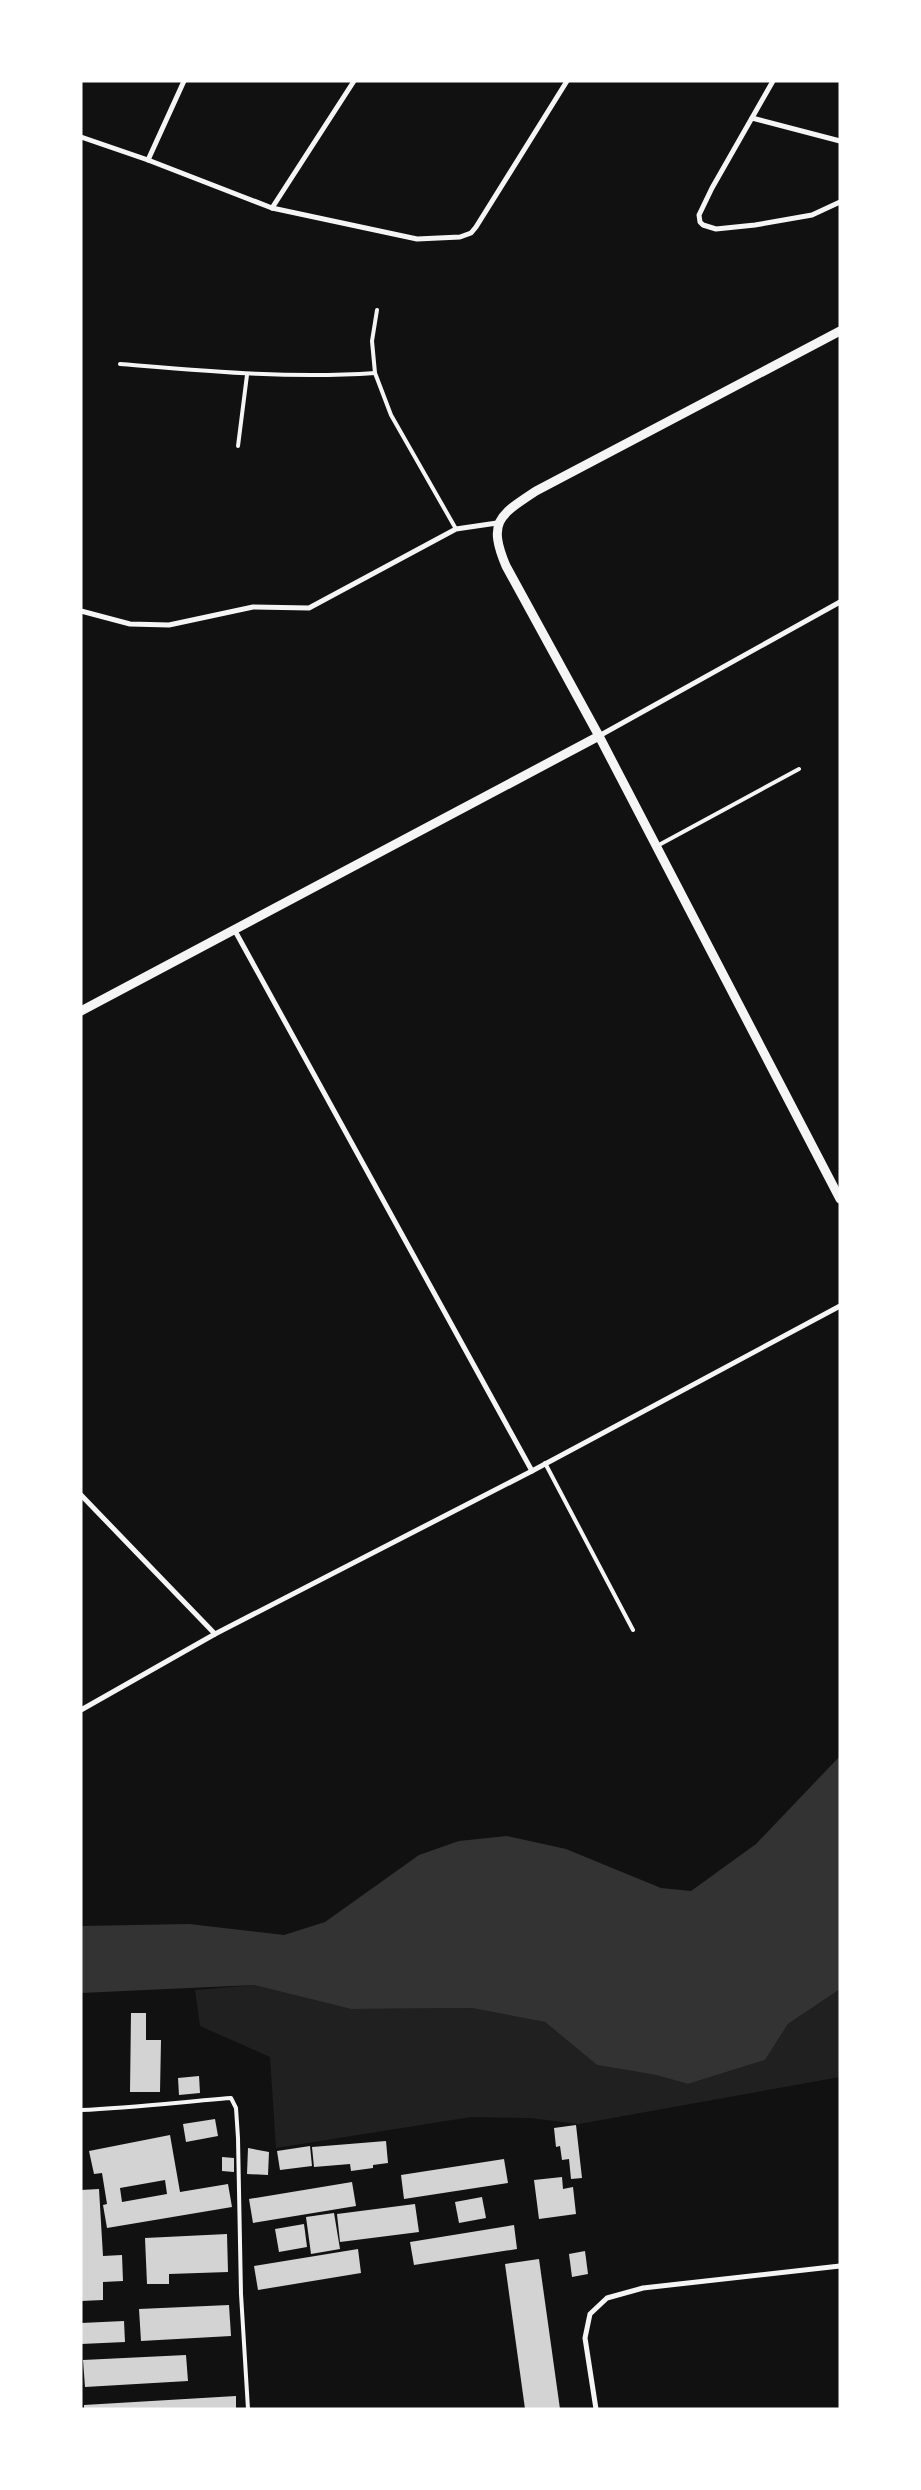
<svg xmlns="http://www.w3.org/2000/svg" width="921" height="2490" viewBox="0 0 921 2490" font-family="'Public Sans',sans-serif">
  <style>
    .green { fill: #202020 }
    .water { fill: #333 }
    .building { fill: #d3d3d3; fill-rule: evenodd }
    .lines { fill: none; stroke-linecap: round; stroke-linejoin: round }
    .service { stroke: #f5f5f5; stroke-width: 4 }
    .minor { stroke: #f5f5f5; stroke-width: 5 }
    .tertiary { stroke: #f5f5f5; stroke-width: 9 }
  </style>
  <rect width="100%" height="100%" fill="#111"/>
  <path class="green" d="M254 1985 351 2009 472 2008 545 2022 597 2065 656 2075 688 2084 765 2060 788 2024 840 1989V2077L579 2124 530 2118 471 2117 276 2148 270 2057 200 2026 195 1990Z"/>
  <path class="water" d="M840 1756V1989L788 2024 765 2060 688 2084 656 2075 597 2065 545 2022 472 2008 351 2009 254 1985 81 1993V1926L189 1924 284 1935 325 1922 419 1855 459 1841 507 1836 566 1849 661 1888 691 1891 756 1844Z"/>
  <g class="building">
    <path d="M131 2013H146V2040H161L160 2092H130Z"/>
    <path d="M199 2076 200 2093 179 2095 178 2078Z"/>
    <path d="M215 2119 218 2136 186 2142 183 2124Z"/>
    <path d="M576 2125 582 2178 571 2179 569 2159 562 2160 560 2146 556 2147 554 2128Z"/>
    <path d="M170 2135 180 2192 228 2184 232 2207 107 2228 103 2205 107 2204 102 2173 94 2174 89 2151ZM165 2180 167 2194 122 2202 120 2188Z"/>
    <path d="M386 2141 388 2163 373 2165V2168L351 2171 350 2164 314 2167 312 2147Z"/>
    <path d="M310 2146 312 2166 280 2170 277 2151Z"/>
    <path d="M248 2148 269 2152 268 2175 247 2174Z"/>
    <path d="M222 2157 234 2158V2172L222 2171Z"/>
    <path d="M504 2159 508 2183 404 2199 401 2175Z"/>
    <path d="M562 2177 563 2189 573 2187 576 2214 539 2219 534 2180Z"/>
    <path d="M352 2182 356 2206 253 2223 249 2199Z"/>
    <path d="M99 2189 103 2256 122 2255 123 2281 103 2282V2300L81 2301V2190Z"/>
    <path d="M482 2197 486 2218 459 2223 455 2202Z"/>
    <path d="M415 2204 419 2232 340 2242 337 2214Z"/>
    <path d="M334 2213 340 2249 311 2254 306 2217Z"/>
    <path d="M304 2224 307 2247 279 2252 275 2229Z"/>
    <path d="M514 2225 517 2249 414 2265 410 2242Z"/>
    <path d="M227 2234 228 2272 169 2274V2284H147L145 2238Z"/>
    <path d="M358 2249 361 2273 258 2290 254 2266Z"/>
    <path d="M585 2251 588 2274 572 2277 569 2254Z"/>
    <path d="M539 2259 560 2409H525L505 2264Z"/>
    <path d="M229 2305 231 2336 141 2341 139 2309Z"/>
    <path d="M124 2321 125 2342 81 2344V2323Z"/>
    <path d="M186 2355 188 2381 85 2387 83 2360Z"/>
    <path d="M236 2396V2409H84V2405Z"/>
  </g>
  <g class="lines">
    <g class="service">
      <path d="M377 310 372 341 375 373 391 415 456 529"/>
      <path d="M120 364C205 371 289 379 375 373"/>
      <path d="M238 446 247 375"/>
      <path d="M657 846 799 769"/>
      <path d="M545 1463 633 1630"/>
      <path d="M81 2110C131 2108 181 2102 231 2098L236 2108 238 2138 241 2294 248 2409"/>
    </g>
    <g class="minor">
      <path d="M773 81 712 188 699 215 700 222 703 225 716 229 755 225 812 215 840 202"/>
      <path d="M752 118 840 141"/>
      <path d="M81 137 148 160 272 208 417 239 460 237 471 233 476 227 567 81"/>
      <path d="M148 160 184 81"/>
      <path d="M272 208 354 81"/>
      <path d="M81 611 130 624 169 625 253 607 309 608 456 529 497 523"/>
      <path d="M599 736 840 602"/>
      <path d="M234 929 532 1471"/>
      <path d="M81 1495 215 1634"/>
      <path d="M81 1710 215 1634 532 1471 840 1306"/>
      <path d="M596 2409 585 2338 590 2314 607 2298 643 2288 840 2266"/>
    </g>
    <g class="tertiary">
      <path d="M840 331 536 491C500 515 487 521 506 566L599 736 840 1199"/>
      <path d="M81 1011 599 736"/>
    </g>
  </g>
  <rect width="921" height="2490" fill="none" stroke="#ffffff" stroke-width="165"/>
</svg>
